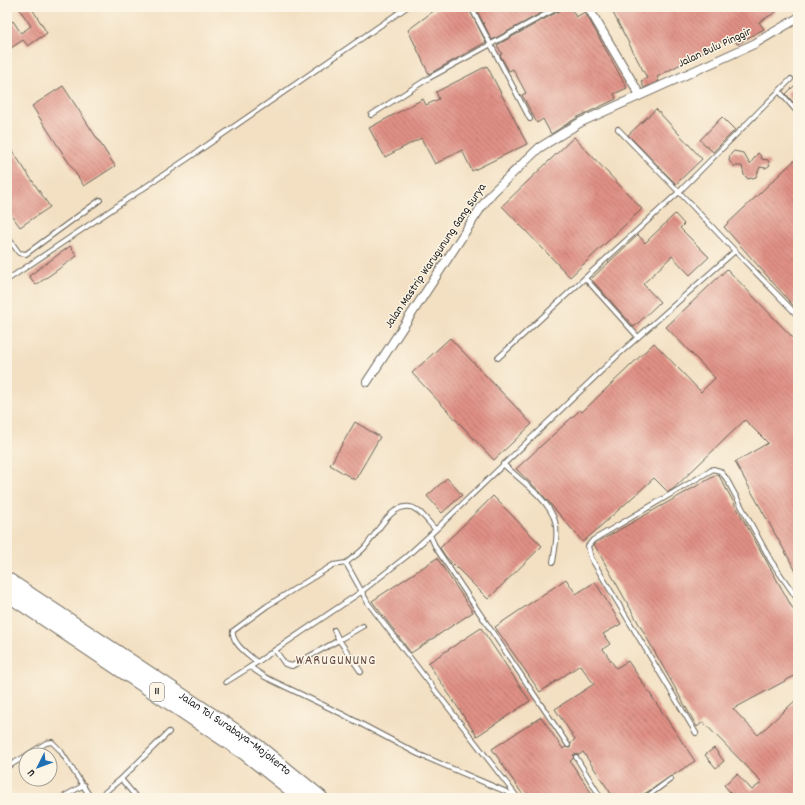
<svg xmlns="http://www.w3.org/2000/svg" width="805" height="805" viewBox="0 0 805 805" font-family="Dekko,sans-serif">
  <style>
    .building { fill: url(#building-back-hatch) }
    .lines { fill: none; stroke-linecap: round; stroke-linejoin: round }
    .lane-casing { stroke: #676156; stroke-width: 6 }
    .street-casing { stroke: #676156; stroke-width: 10 }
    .highway-casing { stroke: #676156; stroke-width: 17 }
    .lane { stroke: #fff; stroke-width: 4 }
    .street { stroke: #fff; stroke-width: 8 }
    .highway { stroke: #fff; stroke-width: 15 }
    .labels { text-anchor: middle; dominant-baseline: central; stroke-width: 3; stroke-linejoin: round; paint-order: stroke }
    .shield { fill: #fcf5e5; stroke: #5f5d58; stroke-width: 1 }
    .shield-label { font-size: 11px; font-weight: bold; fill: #1c1c1c }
    .street-label { font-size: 12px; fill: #1c1c1c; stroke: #fcf5e5 }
    .quarter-label { font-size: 14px; letter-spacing: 1px; fill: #614541; stroke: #fcf5e5 }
  </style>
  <defs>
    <pattern id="building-back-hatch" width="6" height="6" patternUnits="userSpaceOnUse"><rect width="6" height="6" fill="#e09085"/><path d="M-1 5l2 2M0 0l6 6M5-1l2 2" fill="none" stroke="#b5756c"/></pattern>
  </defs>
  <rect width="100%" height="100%" fill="#fcf5e5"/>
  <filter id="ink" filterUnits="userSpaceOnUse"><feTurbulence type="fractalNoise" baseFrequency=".025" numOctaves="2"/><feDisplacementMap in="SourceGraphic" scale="8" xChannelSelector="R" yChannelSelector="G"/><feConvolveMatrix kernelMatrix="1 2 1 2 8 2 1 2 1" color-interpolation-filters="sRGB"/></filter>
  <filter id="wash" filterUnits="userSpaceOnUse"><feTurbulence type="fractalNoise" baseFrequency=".012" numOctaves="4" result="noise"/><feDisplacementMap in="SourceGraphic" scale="16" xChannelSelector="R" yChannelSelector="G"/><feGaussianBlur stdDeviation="0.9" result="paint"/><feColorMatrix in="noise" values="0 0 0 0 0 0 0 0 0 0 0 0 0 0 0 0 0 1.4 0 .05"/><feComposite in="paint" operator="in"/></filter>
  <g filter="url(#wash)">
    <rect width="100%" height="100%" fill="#f3e0c3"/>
    <g id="blocks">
      <g class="building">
        <path d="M25 7H31L47 33 28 46 23 40 11 48 7 42V25L13 21 21 33 31 26 20 10Z"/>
        <path d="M439 7H468L486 42 429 74 408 30Z"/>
        <path d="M475 7H552L492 40Z"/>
        <path d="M562 7H570L576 17 585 12 627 88 614 94 616 99 578 117 551 134 543 119 537 123 522 95 526 93 513 69 509 71 500 55 502 54 497 45 561 10Z"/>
        <path d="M617 7H773L776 12 759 22 764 29 737 44 732 36 657 77 659 81 644 88 641 81 647 78 613 13 619 10Z"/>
        <path d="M487 66 527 144 472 171 462 150 435 164 421 138 385 157 369 128 423 99 426 105 439 99 436 92Z"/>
        <path d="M798 82V108L786 94Z"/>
        <path d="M63 86 115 166 84 186 32 106Z"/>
        <path d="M656 109 702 159 676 184 628 135Z"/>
        <path d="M722 117 735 130 713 152 700 140Z"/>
        <path d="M574 137 642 209 570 277 502 206Z"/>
        <path d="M7 143 50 207 20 227 7 209Z"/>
        <path d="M734 151 743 153 750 164 758 153 760 155 762 159 768 160 770 165 766 168 760 167 756 177 748 179 744 175 742 166H734L729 161 730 155Z"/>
        <path d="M798 157V311L724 227Z"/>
        <path d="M675 214 684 224 680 228 709 257 690 275 672 256 643 284 660 302 634 327 591 279 638 235 645 243Z"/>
        <path d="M70 246 77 256 36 285 29 276Z"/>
        <path d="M727 269 798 343V575L735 462 768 443 745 420 673 489 668 492 654 478 583 542 541 493 516 469 580 410 582 412 654 343 701 392 715 378 666 327Z"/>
        <path d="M450 338 532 424 494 460 412 373Z"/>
        <path d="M355 422 380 437 355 480 330 465Z"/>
        <path d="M718 474 798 618V674L733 709 758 735 798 698V798H735L724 785 737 774 752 790 762 782 703 722 697 727 594 544Z"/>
        <path d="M447 478 462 495 442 513 427 496Z"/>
        <path d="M493 496 542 546 488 599 446 557 440 548Z"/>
        <path d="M437 558 473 612 411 653 372 601Z"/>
        <path d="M566 579 576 594 595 582 621 624 603 634 610 644 603 649 616 668 628 661 695 761 638 798H614L583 752 579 755 574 754 573 759 570 761 595 798H525L492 749 541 717 563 749 565 747 570 748 571 743 575 739 555 709 594 684 580 665 540 692 495 627Z"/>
        <path d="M481 628 530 701 477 736 428 663Z"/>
        <path d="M714 748 724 761 716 768 705 755Z"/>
      </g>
    </g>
  </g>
  <g filter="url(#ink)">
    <use href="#blocks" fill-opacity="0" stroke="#676156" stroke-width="1"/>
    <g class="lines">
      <defs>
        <g id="lane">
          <path d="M471 7 530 119"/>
          <path d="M780 92 798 113"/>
          <path d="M371 115 429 78 559 7"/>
          <path d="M618 129 679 192 791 79"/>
          <path d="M7 236 19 253 26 254 100 200"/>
          <path d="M7 280 187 159 407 7"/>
          <path d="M638 337 585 278 679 192 735 251"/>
          <path d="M498 358 585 278"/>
          <path d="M503 464C520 480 545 496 554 518 559 531 555 549 553 562"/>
          <path d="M435 529C429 523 419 508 410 507 390 504 376 535 365 547 360 553 352 558 346 563L368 603 518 798"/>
          <path d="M334 630 339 640 363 626"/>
          <path d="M275 650 285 664 292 666 339 640 361 672"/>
          <path d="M257 662C249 655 231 643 233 631L267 606 333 565 346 563"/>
          <path d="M250 667 361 592 407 556 430 535"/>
          <path d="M226 682 250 667 265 677 342 714 418 754 516 796"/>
          <path d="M696 733 591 558 588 546 593 540 710 471 713 469 720 471 726 478 771 561 798 600"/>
          <path d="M568 745 436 548 430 535 619 354 735 251 798 316"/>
          <path d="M27 755 46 743 52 742 60 750 91 798"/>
          <path d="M576 757 601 798"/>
          <path d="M7 767 26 756"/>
          <path d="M121 779 137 798"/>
          <path d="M61 798 84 785"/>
          <path d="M98 798 121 779 169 732"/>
          <path d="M645 798 671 779"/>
        </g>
        <g id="street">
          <path d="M588 7 640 95"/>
          <path d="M367 382 482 206 493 192 539 148 581 122 754 44 798 18"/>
        </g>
        <g id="highway">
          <path id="s1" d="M7 580 251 742 320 798"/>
          <path d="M7 593 246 753 303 798"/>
        </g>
      </defs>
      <use href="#lane" class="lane-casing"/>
      <use href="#street" class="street-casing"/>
      <use href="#highway" class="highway-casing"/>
      <use href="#lane" class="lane"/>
      <use href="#street" class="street"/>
      <use href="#highway" class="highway"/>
    </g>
  </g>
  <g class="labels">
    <rect class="shield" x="150" y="683" width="14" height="18" rx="3"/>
    <g class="shield-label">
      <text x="157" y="692">11</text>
    </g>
    <g class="street-label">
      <text transform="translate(715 48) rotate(-25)">Jalan Bulu Pinggir</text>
      <text transform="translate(436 256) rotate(-56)">Jalan Mastrip Warugunung Gang Surya</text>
      <text stroke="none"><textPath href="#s1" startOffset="275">Jalan Tol Surabaya–Mojokerto</textPath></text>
    </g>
    <g class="quarter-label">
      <text x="336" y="661">WARUGUNUNG</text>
    </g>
  </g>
  <rect width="805" height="805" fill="none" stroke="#fcf5e5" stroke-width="24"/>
  <g transform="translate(38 767) rotate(228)"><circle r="19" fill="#fcf5e5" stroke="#a29e95"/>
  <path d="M0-3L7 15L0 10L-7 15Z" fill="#1f6fb2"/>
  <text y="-6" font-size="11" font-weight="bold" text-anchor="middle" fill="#1c1c1c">U</text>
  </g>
</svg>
